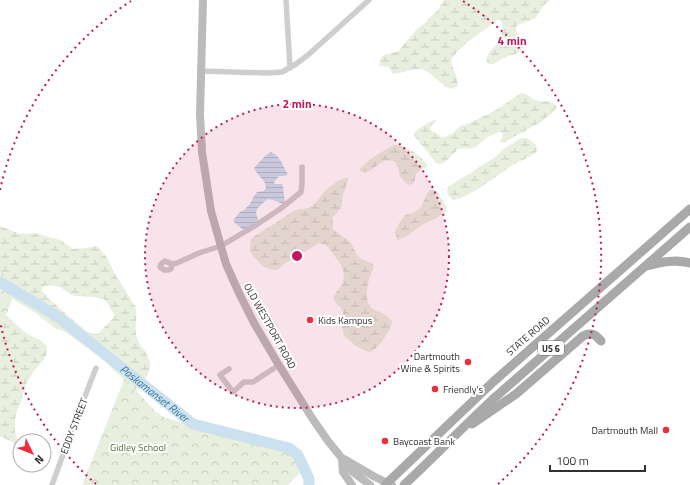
<svg xmlns="http://www.w3.org/2000/svg" width="690" height="485" viewBox="0 0 690 485" font-family="'Titillium Web',sans-serif">
  <style>
    .wetland { fill: url(#wetland-marsh); fill-rule: evenodd }
    .park { fill: url(#park-crowns) }
    .water { fill: url(#water-rules) }
    .lines { fill: none; stroke-linecap: round; stroke-linejoin: round }
    .river { stroke: #cbe1ef; stroke-width: 11 }
    .minor { stroke: #cecece; stroke-width: 5.5 }
    .secondary { stroke: #bbb; stroke-width: 8 }
    .primary { stroke: #a9a9a9; stroke-width: 9 }
    .ring { fill: none; stroke: #c2185b; stroke-width: 2; stroke-dasharray: 2 4 }
    .poi-dot { fill: #ef2d3d; stroke: #fff; stroke-width: 1.5 }
    .labels { text-anchor: middle; dominant-baseline: central; stroke-width: 4; stroke-linejoin: round; paint-order: stroke }
    .shield { fill: #fff; stroke: #6f6f6f; stroke-width: 1 }
    .shield-label { font-size: 9px; font-weight: bold; fill: #313131 }
    .poi-label { font-size: 10px; fill: #313131; stroke: #fff; text-anchor: start }
    .street-label { font-size: 10px; fill: #313131; stroke: #fff }
    .park-label { font-size: 10px; fill: #55703b; stroke: #fff }
    .water-label { font-size: 11px; font-style: italic; fill: #397599; stroke: #fff }
    .centre { fill: #c2185b; stroke: #fff; stroke-width: 2 }
    .ring-label { font-size: 12px; text-anchor: middle; font-weight: bold; fill: #c2185b; stroke: #fff; stroke-width: 4; stroke-linejoin: round; paint-order: stroke }
  </style>
  <defs>
    <pattern id="wetland-marsh" width="20" height="14" patternUnits="userSpaceOnUse"><rect width="20" height="14" fill="#e8efdf"/><path d="M1 5h8M5 5V1M11 12h8M15 12V8" fill="none" stroke="#c7cdc0"/></pattern>
    <pattern id="park-crowns" width="20" height="18" patternUnits="userSpaceOnUse"><rect width="20" height="18" fill="#e8efdf"/><path d="M2 6a3 3 0 1 1 6 0M12 15a3 3 0 1 1 6 0" fill="none" stroke="#c7cdc0"/></pattern>
    <pattern id="water-rules" width="6" height="5" patternUnits="userSpaceOnUse"><rect width="6" height="5" fill="#cbe1ef"/><path d="M0 2.5h6" fill="none" stroke="#afc2cd"/></pattern>
  </defs>
  <rect width="100%" height="100%" fill="#fff"/>
  <g class="wetland">
    <path d="M444 0H550L543 6 536 18 516 26 517 33 523 46V48L518 53 501 59 494 64H488C487 62 486 61 487 58 488 52 495 47 498 42 501 36 505 26 500 20H497C484 31 470 38 458 51 457 53 453 55 452 58 448 66 465 84 454 88 447 92 433 74 426 71 416 66 404 73 393 74L389 67 379 66C381 49 389 57 399 50L417 29 424 24 430 17 438 10 441 4Z"/>
    <path d="M521 93C527 93 530 98 536 100 544 104 550 98 557 107L552 113 541 122 505 142 502 143 500 142 501 139 503 136 502 133 499 132 486 138 476 147 469 149 464 148 458 149 445 162 440 164H437L416 138 414 134 415 132C420 127 428 121 436 120L430 128V130L439 135 442 137H445L453 133 460 126 470 123 496 110Z"/>
    <path d="M521 138H527L535 144 538 150C531 158 520 160 511 166 498 175 467 199 453 200L448 195 447 190 448 187 463 177 471 173 480 166 494 158 504 149Z"/>
    <path d="M394 145C406 144 423 157 428 166 425 169 419 169 417 173 413 178 418 183 409 185 406 183 402 180 400 176 398 172 399 165 395 162 380 153 371 180 359 170 368 159 382 152 394 145Z"/>
    <path d="M349 177 342 198V203L341 208 333 217V229L351 243 357 255 361 259 373 264 374 268C368 277 362 302 373 309 380 313 387 314 392 321 392 327 388 332 384 338 381 342 378 347 374 350 366 357 351 341 344 336L342 327 343 312 341 308 336 303 333 298C335 292 341 288 343 282 346 269 340 263 333 254 331 251 328 246 325 245 323 244 321 244 319 243L286 263 277 270H274L264 267 252 255 250 249 251 239C259 232 269 228 277 222 282 219 287 215 292 212 299 207 307 211 313 205 316 203 318 199 321 196 328 187 337 180 349 177Z"/>
    <path d="M433 189 437 192 447 207C446 211 447 210 444 213 438 218 429 221 422 225 413 231 407 238 397 240L395 232 398 225 405 215 413 213 418 210 421 207 429 190Z"/>
    <path d="M0 226 20 234 37 233 45 236 60 240 73 249 85 248 96 246 99 248 107 258 115 274 135 306C139 318 133 327 137 338 139 345 145 350 148 357 155 370 144 381 135 390L102 359 68 334 61 330 56 329 37 314 0 291ZM49 285 60 287 70 294 76 296 93 297 104 299 107 303 110 308 114 314V317L98 334H93L86 331 49 299 42 291V288L45 286Z"/>
    <path d="M0 310 27 334 40 340 46 345 47 349 46 356 41 363 33 372 26 384 22 398 16 414 15 420V432L17 438 20 443V446L0 436Z"/>
  </g>
  <g class="park">
    <path d="M0 270 16 290 0 330Z"/>
    <path d="M124 380 142 397 155 411 165 418 180 422 198 424 241 437 291 453 296 457 301 472 288 485H82Z"/>
  </g>
  <path class="water" d="M271 152C281 156 282 166 288 174L285 176H279L274 182 275 184H282L283 186 285 204C279 203 274 200 268 199L264 202 257 209 256 213 258 219V221L248 229H242L234 222 233 220 240 212 244 210 250 204 254 196 257 192 264 191 266 188C266 179 257 176 254 168L266 155Z"/>
  <g class="lines">
    <path class="river" id="s1" d="M0 282 57 316 193 424 289 448 298 455 309 479V485"/>
    <g class="minor">
      <path d="M286 0 290 68"/>
      <path d="M200 71 267 73 282 72 296 64 308 55 369 0"/>
      <path d="M165 261 172 264 171 269 168 270H164L160 267 161 264Z"/>
      <path d="M172 264 177 263 199 253 221 246 256 225 280 209 301 192 302 184V167"/>
      <path d="M229 369 220 375 233 392 244 382H253L279 365"/>
      <path d="M52 485 75 422 96 368"/>
    </g>
    <g class="secondary">
      <path d="M203 0 200 114 202 152 211 211 226 264 239 293 254 323 277 362 312 418 328 441 353 472 370 485"/>
      <path d="M342 459 343 472 352 485"/>
      <path d="M344 459 375 477 392 485"/>
    </g>
    <g class="primary">
      <path d="M647 266C662 262 675 259 690 263"/>
      <path d="M472 424 516 394 583 336C591 332 595 334 601 341"/>
      <path d="M385 485 493 382 690 209"/>
      <path d="M404 485C434 457 462 428 492 400L690 227"/>
    </g>
  </g>
  <circle cx="297" cy="256" r="152" fill="#c2185b" fill-opacity=".12"/>
  <g class="ring">
    <circle cx="297" cy="256" r="152"/>
    <path d="M96 484A304 304 0 0 1 0 322M0 190A304 304 0 0 1 131 1M463 1A304 304 0 0 1 498 484"/>
  </g>
  <g class="poi-dot">
    <circle cx="310" cy="320" r="4"/>
    <circle cx="468" cy="362" r="4"/>
    <circle cx="435" cy="389" r="4"/>
    <circle cx="666" cy="430" r="4"/>
    <circle cx="385" cy="441" r="4"/>
  </g>
  <g class="labels">
    <rect class="shield" x="538" y="341" width="26" height="14" rx="3"/>
    <g class="shield-label">
      <text x="551" y="348">US 6</text>
    </g>
    <g class="poi-label">
      <text x="318" y="320">Kids Kampus</text>
      <text x="460" y="356" text-anchor="end">Dartmouth<tspan x="460" dy="12">Wine &amp; Spirits</tspan></text>
      <text x="443" y="389">Friendly's</text>
      <text x="658" y="430" text-anchor="end">Dartmouth Mall</text>
      <text x="393" y="441">Baycoast Bank</text>
    </g>
    <g class="street-label">
      <text transform="translate(270 326) rotate(61)">OLD WESTPORT ROAD</text>
      <text transform="translate(528 336) rotate(-41)">STATE ROAD</text>
      <text transform="translate(74 426) rotate(-69)">EDDY STREET</text>
    </g>
    <g class="park-label">
      <text x="138" y="447">Gidley School</text>
    </g>
    <g class="water-label">
      <text stroke="none"><textPath href="#s1" startOffset="191">Paskamanset River</textPath></text>
    </g>
  </g>
  <circle cx="297" cy="256" r="6" class="centre"/>
  <g class="ring-label">
    <text x="512" y="45">4 min</text>
    <text x="297" y="108">2 min</text>
  </g>
  <g transform="translate(32 453) rotate(133)"><circle r="19" fill="#ffffff" stroke="#adadad"/>
  <path d="M0-3L7 15L0 10L-7 15Z" fill="#ef2d3d"/>
  <text y="-6" font-size="11" font-weight="bold" text-anchor="middle" fill="#313131">N</text>
  </g>
  <path d="M550 465v6h95v-6" fill="none" stroke="#313131" stroke-width="2"/>
  <text x="556" y="465" font-size="12" fill="#313131" stroke="#ffffff" stroke-width="3" paint-order="stroke">100 m</text>
</svg>
